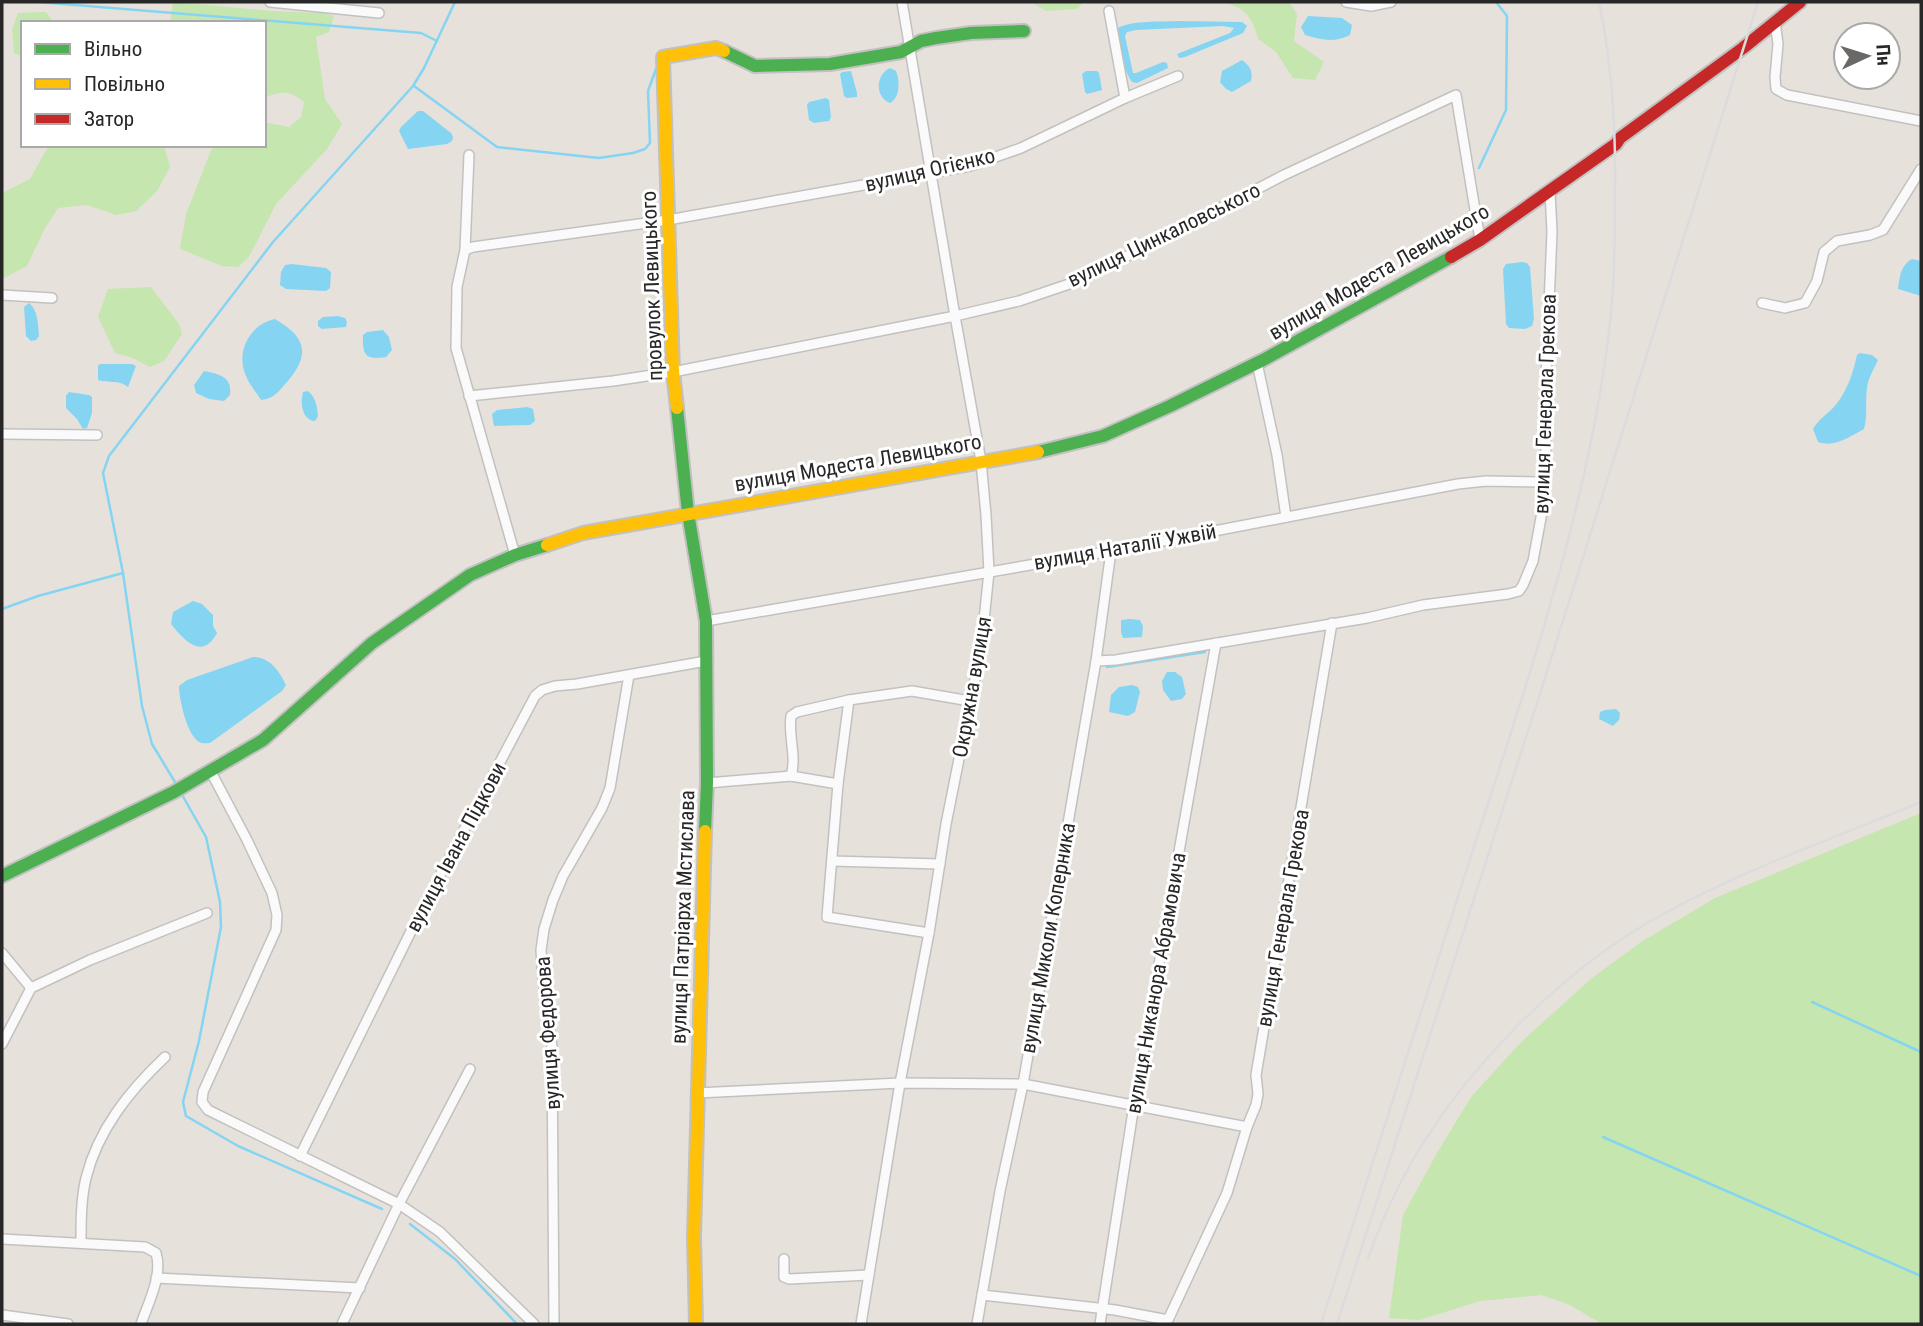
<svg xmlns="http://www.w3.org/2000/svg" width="1923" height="1326" viewBox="0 0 1923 1326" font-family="'Roboto Condensed',sans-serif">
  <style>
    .green { fill: #c5e6af }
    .water { fill: #85d5f2 }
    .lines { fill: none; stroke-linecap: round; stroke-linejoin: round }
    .stream { stroke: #85d5f2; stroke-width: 2.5 }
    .street-casing { stroke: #c2c1c2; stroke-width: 12 }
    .fast-casing { stroke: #c2c1c2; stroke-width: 16 }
    .slow-casing { stroke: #c2c1c2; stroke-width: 16 }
    .jam-casing { stroke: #c2c1c2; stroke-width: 16 }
    .street { stroke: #fbfafa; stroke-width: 9 }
    .fast { stroke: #4caf50; stroke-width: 12 }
    .slow { stroke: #ffc107; stroke-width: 12 }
    .jam { stroke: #c62828; stroke-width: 12 }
    .rail { stroke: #dcdbdd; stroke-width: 2.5 }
    .labels { text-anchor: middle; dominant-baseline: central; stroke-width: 6; stroke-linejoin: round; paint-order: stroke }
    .street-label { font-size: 21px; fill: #272727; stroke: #fff }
  </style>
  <rect width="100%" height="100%" fill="#e7e1db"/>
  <g class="green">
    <path d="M173 2 273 11 323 13 334 16 329 32 316 37 325 99 342 124 327 149 276 204 249 257 238 267 222 266 180 249 186 214 210 153 214 145H264V122L289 127 301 117 304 102C289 90 282 91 264 98V23H170Z"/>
    <path d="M1031 2H1084L1077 9 1046 11Z"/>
    <path d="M1219 2H1289L1297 14 1294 41 1324 62 1315 80 1293 78 1276 52 1258 39C1253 16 1242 5 1219 2Z"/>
    <path d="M46 12 54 23H23V57L14 53 12 30 18 13Z"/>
    <path d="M49 145H164L170 167 157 191 136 211 116 215 87 205 58 208 45 228 27 266 2 279V193L30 179Z"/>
    <path d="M151 287 179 324 182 334 164 361 150 367 133 358 115 353 98 317 108 289Z"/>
    <path d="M1921 813V1324H1602L1570 1305 1541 1295 1480 1301 1420 1320 1389 1318 1403 1215 1437 1153 1471 1097 1522 1041 1592 978 1641 942 1715 898Z"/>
  </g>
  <g class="water">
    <path d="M1308 16 1342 18 1352 25 1350 35C1334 43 1322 40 1305 35L1301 27Z"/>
    <path d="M1179 21 1242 22 1247 26 1243 33 1185 57 1179 58 1177 54 1230 33 1234 28 1223 26 1136 30 1127 32 1125 36 1133 73H1136L1163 62 1167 63 1168 68 1137 83 1132 82C1124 71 1116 41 1118 28 1132 20 1162 22 1179 21Z"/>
    <path d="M1242 60C1250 66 1253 71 1251 81L1232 92 1226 89 1220 82 1222 71Z"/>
    <path d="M890 68 896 71C900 81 900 98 890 103 875 97 875 75 890 68Z"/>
    <path d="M851 71 857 93V97L847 98 844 96 840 74 842 72Z"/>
    <path d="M1086 71H1097L1099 73 1102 90 1087 94 1085 92 1082 74Z"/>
    <path d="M826 98 829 100 831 117 829 121 814 123 809 120 807 105 809 102Z"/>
    <path d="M418 111H423L451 133 453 137 452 141 447 144 408 149 399 131 401 127Z"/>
    <path d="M1912 259 1921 261V296L1898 289C1900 277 1900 266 1912 259Z"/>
    <path d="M1522 262 1527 263 1530 267 1534 319 1532 326 1525 329 1509 328 1506 324 1503 269 1506 264Z"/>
    <path d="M292 264 326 268 331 272 330 288 326 291 286 289 280 285 281 272 285 265Z"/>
    <path d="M29 303C38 310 38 325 39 336L36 340 31 341 26 336 24 307Z"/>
    <path d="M338 316 345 318 347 322 346 327 322 329 318 326V321L323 317Z"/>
    <path d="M275 319C306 337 311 354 287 382 279 391 274 399 261 400 256 392 249 384 246 376 235 352 250 324 275 319Z"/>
    <path d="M383 330 389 337 392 350 386 357C366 360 362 356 363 335L367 332Z"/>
    <path d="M1860 353 1872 355 1878 360C1874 369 1868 378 1867 388 1865 401 1868 415 1864 429 1851 436 1834 448 1818 442L1813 429C1818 420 1826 415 1833 408 1846 394 1853 374 1857 355Z"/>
    <path d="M100 364H132L136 366 128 387C118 379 108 384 98 380V366Z"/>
    <path d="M204 371C220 374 232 377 230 395L224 401 209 399 196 393 194 385Z"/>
    <path d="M308 391C316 397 317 407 318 416L315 421C302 420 300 403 303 392Z"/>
    <path d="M69 392 89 395 92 397V413L87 428 83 429 77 419 66 408V396Z"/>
    <path d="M527 407 533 409 535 421 530 425 494 426 492 414 497 410Z"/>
    <path d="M193 601 202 604 213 615V626L217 633C202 661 184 640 171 624L173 612Z"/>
    <path d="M1129 619 1140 620 1143 626 1142 637 1123 638 1121 632V620Z"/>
    <path d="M253 657C269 657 279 670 286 685L282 691 210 743C206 743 203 744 199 742 187 735 179 699 179 686L187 680Z"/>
    <path d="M1167 672H1175L1182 677 1186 694 1182 699 1171 701 1163 690 1162 681Z"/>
    <path d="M1132 685 1138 687 1140 692 1135 712 1128 716 1109 712 1111 695 1119 687Z"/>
    <path d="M1616 709 1620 713 1619 720 1613 726 1599 719 1600 712 1605 710Z"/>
  </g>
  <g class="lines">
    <g class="stream">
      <path d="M38 2 421 33 437 41"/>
      <path d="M414 86 497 147 599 158 633 153 645 149 650 143 648 91 656 69"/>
      <path d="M1479 168 1506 110 1507 16 1496 2"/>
      <path d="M123 573 103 473 109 456 273 242 413 86 424 68 455 2"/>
      <path d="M2 609 38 596 123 573 142 706 152 744 178 787"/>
      <path d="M1107 667 1205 652"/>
      <path d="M181 793 206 837 220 902 221 927 199 1041 183 1102 186 1116 238 1146 382 1209"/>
      <path d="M1812 1002 1921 1052"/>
      <path d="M1603 1137 1921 1276"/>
      <path d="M410 1224 455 1259 517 1324"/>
    </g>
    <defs>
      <g id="street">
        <path d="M270 2 379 13"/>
        <path d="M1346 2 1371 6 1391 2"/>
        <path d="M1109 11 1125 98"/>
        <path d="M1775 21 1778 44 1775 77 1776 89 1787 95 1921 121"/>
        <path d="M465 250 469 155"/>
        <path d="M2 295 52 298"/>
        <path d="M1762 303 1785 308 1805 303 1817 281 1824 252 1837 241 1870 235 1883 230 1921 169"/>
        <path d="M1257 363 1277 455 1286 517"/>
        <path d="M469 396 613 381 673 372 955 316 1019 301 1081 280 1284 175 1456 95 1480 240"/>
        <path d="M2 434 97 435"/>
        <path d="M515 555 456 348 457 287 465 250 473 247 668 220 970 166 1021 148 1125 98 1178 76"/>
        <path d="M706 621 1111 551 1458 484 1486 481 1544 482"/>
        <path d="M1096 661 1116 660 1367 618 1423 605 1508 594 1519 591 1523 585 1533 561 1545 496 1544 482 1546 458 1545 401 1552 232 1550 191"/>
        <path d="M211 772 247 840 272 893 277 915 276 930 203 1092 202 1102 208 1110 399 1204 440 1232 534 1324"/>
        <path d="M791 776C797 756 788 737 791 716L797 712 849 700"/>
        <path d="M707 783 791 776 838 784 849 700 912 691 970 701"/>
        <path d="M838 784 827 917 929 933"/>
        <path d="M832 861 940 864"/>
        <path d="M2 953 31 988"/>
        <path d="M2 1044 31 988 90 960 207 913"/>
        <path d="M697 1093 900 1083 1023 1084 1247 1127"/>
        <path d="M300 1156 419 915 535 696 542 690 555 686 577 684 706 661"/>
        <path d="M2 1239 145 1247 156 1253C163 1276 148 1303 141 1324"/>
        <path d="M81 1243C81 1221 81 1199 86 1178 98 1130 129 1091 165 1057"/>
        <path d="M784 1259V1277L789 1279 869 1275"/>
        <path d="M156 1278 360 1288"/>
        <path d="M982 1295 1115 1310 1168 1320 1227 1193 1247 1127 1256 1105 1258 1094 1256 1075 1332 623"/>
        <path d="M2 1315 68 1324"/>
        <path d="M342 1324 399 1204 470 1069"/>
        <path d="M554 1324 552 1047 543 978 541 950 544 929 553 900 563 876 602 808 610 788 629 675"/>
        <path d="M861 1324 900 1083 929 933 946 824 981 649 989 572 986 515 981 461 955 316 902 2"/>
        <path d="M977 1324 1000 1191 1023 1084 1096 661 1111 551"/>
        <path d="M1100 1324 1134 1105 1216 643"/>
      </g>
      <g id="fast">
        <path d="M724 51 755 66 830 64 901 52 921 41 936 38 971 33 1024 31"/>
        <path d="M677 408 688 513 706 621 707 783 705 831"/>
        <path d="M1038 452 1103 436 1170 406 1263 360 1451 257"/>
        <path d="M2 876 174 792 263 740 372 643 470 575 515 555 547 545"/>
      </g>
      <g id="slow">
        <path d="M677 408 673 372 663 57 716 48 724 51"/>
        <path d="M547 545 583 533 1038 452"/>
        <path d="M696 1324 694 1237 705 831"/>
      </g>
      <path id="jam" d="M1451 257 1480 240 1616 144 1620 138 1743 48 1800 2"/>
    </defs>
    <use href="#street" class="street-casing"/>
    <use href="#fast" class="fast-casing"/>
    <use href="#slow" class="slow-casing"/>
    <use href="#jam" class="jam-casing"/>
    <use href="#street" class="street"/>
    <use href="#fast" class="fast"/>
    <use href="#slow" class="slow"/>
    <use href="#jam" class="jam"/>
    <g class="rail">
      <path d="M1368 1258C1375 1239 1383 1219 1392 1200 1445 1087 1554 974 1663 914 1745 869 1835 838 1921 802"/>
      <path d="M1321 1324C1372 1165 1423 1006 1474 847 1530 673 1595 486 1612 303 1615 266 1615 229 1615 193 1616 129 1612 64 1599 2"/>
      <path d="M1337 1324 1538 700 1758 2"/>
    </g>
  </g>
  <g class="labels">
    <g class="street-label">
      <text transform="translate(930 170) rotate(-13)">вулиця Огієнко</text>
      <text transform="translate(1164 235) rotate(-26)">вулиця Цинкаловського</text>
      <text transform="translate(1379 272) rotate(-30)">вулиця Модеста Левицького</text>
      <text transform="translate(652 286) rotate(-92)">провулок Левицького</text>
      <text transform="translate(1545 404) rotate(-88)">вулиця Генерала Грекова</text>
      <text transform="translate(858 463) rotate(-10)">вулиця Модеста Левицького</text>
      <text transform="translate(1125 547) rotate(-10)">вулиця Наталії Ужвій</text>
      <text transform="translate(972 687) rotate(-80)">Окружна вулиця</text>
      <text transform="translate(456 847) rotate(-62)">вулиця Івана Підкови</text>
      <text transform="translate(683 917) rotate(-88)">вулиця Патріарха Мстислава</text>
      <text transform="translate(1283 918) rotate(-80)">вулиця Генерала Грекова</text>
      <text transform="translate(1048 938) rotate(-80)">вулиця Миколи Коперника</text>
      <text transform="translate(1156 983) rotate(-80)">вулиця Никанора Абрамовича</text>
      <text transform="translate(548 1033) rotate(-94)">вулиця Федорова</text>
    </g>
  </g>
  <rect width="1923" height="1326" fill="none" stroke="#272727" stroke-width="7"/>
  <rect x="21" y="21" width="245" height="126" fill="#ffffff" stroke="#a9a9a9" stroke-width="2"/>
  <rect x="35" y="44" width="35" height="10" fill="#4caf50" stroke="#a9a9a9" stroke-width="2"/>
  <text x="84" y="56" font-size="21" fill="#272727">Вільно</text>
  <rect x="35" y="79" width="35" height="10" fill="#ffc107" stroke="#a9a9a9" stroke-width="2"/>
  <text x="84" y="91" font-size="21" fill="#272727">Повільно</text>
  <rect x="35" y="114" width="35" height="10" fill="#c62828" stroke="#a9a9a9" stroke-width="2"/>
  <text x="84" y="126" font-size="21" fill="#272727">Затор</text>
  <g transform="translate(1867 56) rotate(86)"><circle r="33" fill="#ffffff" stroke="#a9a9a9" stroke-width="2"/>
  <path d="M0-5L12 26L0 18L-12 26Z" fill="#6a6866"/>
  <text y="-10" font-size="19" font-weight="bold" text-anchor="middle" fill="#272727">Пн</text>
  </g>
</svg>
